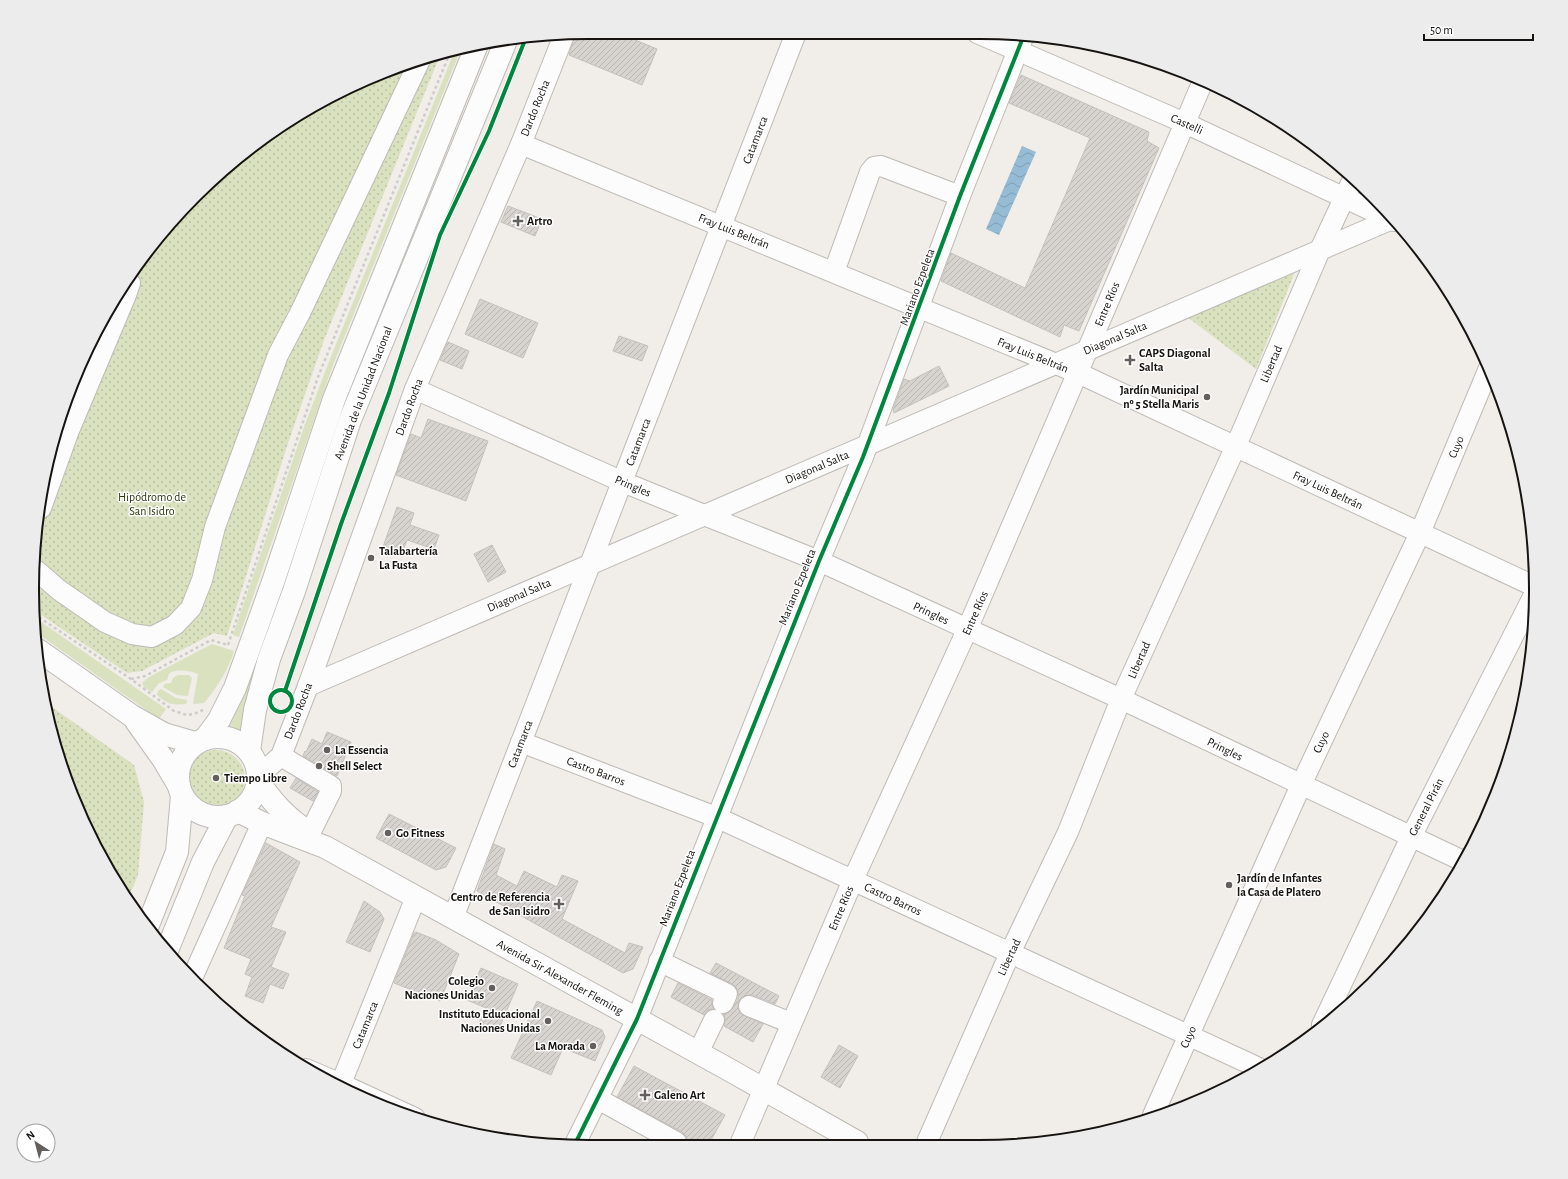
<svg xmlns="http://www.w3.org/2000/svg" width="1568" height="1179" viewBox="0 0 1568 1179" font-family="'Alegreya Sans',sans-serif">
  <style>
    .grass { fill: #dae1bf }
    .park { fill: url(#park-dots) }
    .water { fill: url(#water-waves) }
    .building { fill: url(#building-hatch); stroke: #c4c0bd }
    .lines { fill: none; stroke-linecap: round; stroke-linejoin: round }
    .minor-casing { stroke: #bdbab6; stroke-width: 22 }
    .major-casing { stroke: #bdbab6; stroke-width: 24 }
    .path { stroke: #cdccca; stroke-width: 2.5; stroke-dasharray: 3 3; stroke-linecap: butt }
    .minor { stroke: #fdfcfc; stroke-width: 20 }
    .major { stroke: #fdfcfc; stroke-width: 22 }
    .cycleway-casing { stroke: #fff; stroke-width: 6 }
    .cycleway { stroke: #00873e; stroke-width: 4 }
    .poi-dot { fill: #635f5c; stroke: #fff; stroke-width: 1.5 }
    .labels { text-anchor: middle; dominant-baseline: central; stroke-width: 3; stroke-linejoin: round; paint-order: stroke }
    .street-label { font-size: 12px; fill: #161310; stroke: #fff }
    .poi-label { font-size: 12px; font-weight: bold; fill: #161310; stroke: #fff; text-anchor: start }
    .park-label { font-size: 12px; fill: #2d3709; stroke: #fff }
    .rim { fill: none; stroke: #161310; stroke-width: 2 }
  </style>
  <defs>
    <pattern id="park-dots" width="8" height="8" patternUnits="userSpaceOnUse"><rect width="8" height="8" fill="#dae1bf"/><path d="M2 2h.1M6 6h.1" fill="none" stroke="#bac0a3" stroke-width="1.8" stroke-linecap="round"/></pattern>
    <pattern id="water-waves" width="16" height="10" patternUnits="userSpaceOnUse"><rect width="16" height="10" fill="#95bbd5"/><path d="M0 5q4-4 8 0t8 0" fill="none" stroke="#80a0b6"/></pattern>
    <pattern id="building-hatch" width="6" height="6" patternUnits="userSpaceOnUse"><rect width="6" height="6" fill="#d7d4d0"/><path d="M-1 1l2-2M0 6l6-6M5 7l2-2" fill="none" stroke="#b8b5b2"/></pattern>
  </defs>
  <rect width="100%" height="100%" fill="#f1ede8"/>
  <g class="grass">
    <path d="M461 49 333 365 239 637 233 635 304 427 328 364 455 50Z"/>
    <path d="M34 617 166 709 159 719 34 631Z"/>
    <path d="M212 644 234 651C228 671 217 687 204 703L193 704 198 674C192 671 174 668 169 674 168 676 168 678 167 680L159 683 152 692 144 687 142 683 149 677Z"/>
    <path d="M254 660 262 663 247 739 218 729Z"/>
    <path d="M178 675H189L192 678 188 696 177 695 163 687 165 684 171 683 173 678Z"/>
    <path d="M161 689 176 698 187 700 186 704C171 705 169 705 157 695L158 691Z"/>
  </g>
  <g class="park">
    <path d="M441 53 324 340 287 446 227 636 214 633 142 671 127 673 34 610 43 481 90 343 170 222 222 170 311 107Z"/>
    <path d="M1296 269 1256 369 1186 316Z"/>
    <path d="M49 705 134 765 144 802 138 875 127 901 62 769Z"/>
    <circle cx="216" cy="779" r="29"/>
  </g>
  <path class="water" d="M1022 146 1036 152 999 235 986 229Z"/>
  <g class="building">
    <path d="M590 32H616L657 49 642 85 569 55 575 34Z"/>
    <path d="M1021 75 1149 132 1147 141 1159 148 1079 331 1064 325 1060 337 941 281 951 253 1025 288 1090 138 1009 103Z"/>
    <path d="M508 206 542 219 535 236 501 222Z"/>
    <path d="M480 299 538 323 523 358 465 334Z"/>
    <path d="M619 336 648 346 642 361 613 351Z"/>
    <path d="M448 342 469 351 462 369 440 360Z"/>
    <path d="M939 366 949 386 894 413 893 410 904 379 910 381Z"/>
    <path d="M428 419 488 441 466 501 396 475 411 434 421 438Z"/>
    <path d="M397 507 414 513 410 525 439 535 434 549 407 540 402 554 383 547Z"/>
    <path d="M492 545 506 572 488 582 474 554Z"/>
    <path d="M327 732 351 742 337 776 303 756 305 751 306 752 312 739 322 744Z"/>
    <path d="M296 778 318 792 313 801 290 788Z"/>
    <path d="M389 814 456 848 446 867 436 870 376 838Z"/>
    <path d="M266 843 300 862 271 927 286 932 271 967 289 974 283 989 270 984 263 1003 245 996 252 977 245 974 251 959 224 948 245 896 242 895Z"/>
    <path d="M494 844 505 849 496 875 517 886 524 871 557 887 562 875 578 881 562 919 625 953 629 943 643 947 633 969 623 973 477 891Z"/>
    <path d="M364 901 380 912 384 919 370 952 346 942Z"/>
    <path d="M416 932 436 940 459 954 440 1001 394 983 414 933Z"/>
    <path d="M716 963 779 996 775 1004 753 995H748L742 997 739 1001 738 1007 740 1013 763 1024 753 1042 724 1026 725 1020 724 1014 729 1012 733 1008 738 999V993L736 987 732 984 710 973Z"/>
    <path d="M481 968 518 984 498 1031 479 1023 486 1008 467 1000Z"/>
    <path d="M678 983 712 1000V1004L713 1009 708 1010 704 1015 671 997Z"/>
    <path d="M537 1001 602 1030 605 1037 595 1061 563 1048 551 1075 511 1058Z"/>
    <path d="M839 1045 858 1056 840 1088 821 1077Z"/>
    <path d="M634 1066 725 1115 710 1142H688L686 1136 682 1132 617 1097Z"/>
  </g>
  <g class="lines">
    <defs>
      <g id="minor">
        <path d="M977 33 1185 123 1394 221"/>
        <path d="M521 144 1078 373 1536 587"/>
        <path d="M834 272 870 172 874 167 881 166 960 196"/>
        <path d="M415 389 623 482 704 515 819 561 1121 699 1463 861"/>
        <path d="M41 508 68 433 126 295 130 283"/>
        <path d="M37 571 59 590 105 622 132 634 152 637 175 625 191 608 202 580 215 527 278 355 301 311 419 62"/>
        <path d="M308 686 1392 219"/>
        <path d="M521 742 716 817 1259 1068"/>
        <path d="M281 756 331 786V791L310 833"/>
        <path d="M258 776 281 756 308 686 415 389 521 144 564 35"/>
        <path d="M453 918 796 33"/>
        <path d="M659 961 727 994 723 1003"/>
        <path d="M193 976 262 823"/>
        <path d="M749 1006 791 1023"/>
        <path d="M1322 1025 1411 837 1536 591"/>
        <path d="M698 1053 714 1020"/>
        <path d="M306 1069 341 1084 415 1118"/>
        <path d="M340 1086 416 897"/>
        <path d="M598 1099 676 1142"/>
        <path d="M1153 1115 1301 785 1420 533 1489 368"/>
        <path d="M576 1142 637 1019 819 561 863 457 960 196 1024 35"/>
        <path d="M741 1142 853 880 967 630 1203 81"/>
        <path d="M927 1142 1010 953 1068 832 1121 699 1235 448 1320 250 1353 179"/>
      </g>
      <g id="major">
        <path d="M38 650 132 716 164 734 195 743"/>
        <path d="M136 721 163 759 179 786"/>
        <circle cx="218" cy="777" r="40"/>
        <path d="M205 739 219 720 235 688 274 579 334 399 476 47"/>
        <path d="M249 751 255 710 269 659 294 591 350 420 505 43"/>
        <path d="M258 781C273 803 286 817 308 832"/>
        <path d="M238 811 262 823 325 847 726 1068 857 1142"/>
        <path d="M148 925 177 852 182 796"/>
        <path d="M168 948 203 862 227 816"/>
      </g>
    </defs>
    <use href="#minor" class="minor-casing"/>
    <use href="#major" class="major-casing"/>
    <g class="path">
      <path d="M34 614 131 679 174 711 187 715 194 714 203 710"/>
      <path d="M228 645 318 377 451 50"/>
      <path d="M131 679 145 676 211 640 228 645"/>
    </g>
    <use href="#minor" class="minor"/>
    <use href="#major" class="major"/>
    <defs>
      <g id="cycleway">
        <circle cx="281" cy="701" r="11"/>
        <path d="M285 691 341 524 389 393 440 235 489 131 525 40"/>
        <path d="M576 1142 637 1019 819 561 863 457 960 196 1024 35"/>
      </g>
    </defs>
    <use href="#cycleway" class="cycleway-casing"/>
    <use href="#cycleway" class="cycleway"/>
  </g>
  <g class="poi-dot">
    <path d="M516 215h4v4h4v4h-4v4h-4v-4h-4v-4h4z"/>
    <path d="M1128 354h4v4h4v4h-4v4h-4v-4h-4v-4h4z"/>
    <circle cx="1207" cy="397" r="4"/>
    <circle cx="371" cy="558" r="4"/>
    <circle cx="327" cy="750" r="4"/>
    <circle cx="319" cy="766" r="4"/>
    <circle cx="216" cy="778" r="4"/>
    <circle cx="388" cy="833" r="4"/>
    <circle cx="1229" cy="885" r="4"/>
    <path d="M557 898h4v4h4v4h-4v4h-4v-4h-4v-4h4z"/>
    <circle cx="492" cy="988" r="4"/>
    <circle cx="548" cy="1021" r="4"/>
    <circle cx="593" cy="1046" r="4"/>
    <path d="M643 1089h4v4h4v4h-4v4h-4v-4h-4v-4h4z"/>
  </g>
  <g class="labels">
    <g class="street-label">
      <text transform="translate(535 108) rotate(-68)">Dardo Rocha</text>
      <text transform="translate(1187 124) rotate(24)">Castelli</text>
      <text transform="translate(755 140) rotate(-69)">Catamarca</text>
      <text transform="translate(734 231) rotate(22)">Fray Luis Beltrán</text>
      <text transform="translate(917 287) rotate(-70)">Mariano Ezpeleta</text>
      <text transform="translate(1107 304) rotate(-67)">Entre Ríos</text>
      <text transform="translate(1115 338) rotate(-23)">Diagonal Salta</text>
      <text transform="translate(1033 355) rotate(22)">Fray Luis Beltrán</text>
      <text transform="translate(1271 364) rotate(-67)">Libertad</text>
      <text transform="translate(363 393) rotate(-69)">Avenida de la Unidad Nacional</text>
      <text transform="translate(409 407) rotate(-70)">Dardo Rocha</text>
      <text transform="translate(638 442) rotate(-69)">Catamarca</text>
      <text transform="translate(1456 447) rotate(-67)">Cuyo</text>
      <text transform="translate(817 467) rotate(-23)">Diagonal Salta</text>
      <text transform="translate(633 486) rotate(23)">Pringles</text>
      <text transform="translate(1328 490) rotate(25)">Fray Luis Beltrán</text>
      <text transform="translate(797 587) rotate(-68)">Mariano Ezpeleta</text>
      <text transform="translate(519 595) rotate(-23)">Diagonal Salta</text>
      <text transform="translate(931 613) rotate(25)">Pringles</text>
      <text transform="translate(975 613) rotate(-66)">Entre Ríos</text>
      <text transform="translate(1139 660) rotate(-66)">Libertad</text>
      <text transform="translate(298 711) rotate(-69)">Dardo Rocha</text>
      <text transform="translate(1321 742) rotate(-65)">Cuyo</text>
      <text transform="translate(520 744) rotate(-69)">Catamarca</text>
      <text transform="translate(1225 749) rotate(26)">Pringles</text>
      <text transform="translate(596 771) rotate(21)">Castro Barros</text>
      <text transform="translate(1426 807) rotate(-63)">General Pirán</text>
      <text transform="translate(677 888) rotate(-69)">Mariano Ezpeleta</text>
      <text transform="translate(893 899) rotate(25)">Castro Barros</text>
      <text transform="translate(841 908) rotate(-67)">Entre Ríos</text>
      <text transform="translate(1009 957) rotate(-65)">Libertad</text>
      <text transform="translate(560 977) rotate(29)">Avenida Sir Alexander Fleming</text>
      <text transform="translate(365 1025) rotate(-68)">Catamarca</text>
      <text transform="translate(1188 1037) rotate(-66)">Cuyo</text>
    </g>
    <g class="poi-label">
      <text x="527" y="221">Artro</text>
      <text x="1139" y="353">CAPS Diagonal<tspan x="1139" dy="14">Salta</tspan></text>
      <text x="1199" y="390" text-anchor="end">Jardín Municipal<tspan x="1199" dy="14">nº 5 Stella Maris</tspan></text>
      <text x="379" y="551">Talabartería<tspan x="379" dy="14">La Fusta</tspan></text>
      <text x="335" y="750">La Essencia</text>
      <text x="327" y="766">Shell Select</text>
      <text x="224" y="778">Tiempo Libre</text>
      <text x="396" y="833">Go Fitness</text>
      <text x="1237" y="878">Jardín de Infantes<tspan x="1237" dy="14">la Casa de Platero</tspan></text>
      <text x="550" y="897" text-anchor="end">Centro de Referencia<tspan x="550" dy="14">de San Isidro</tspan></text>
      <text x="484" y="981" text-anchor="end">Colegio<tspan x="484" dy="14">Naciones Unidas</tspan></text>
      <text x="540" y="1014" text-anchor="end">Instituto Educacional<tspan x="540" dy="14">Naciones Unidas</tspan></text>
      <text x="585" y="1046" text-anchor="end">La Morada</text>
      <text x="654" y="1095">Galeno Art</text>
    </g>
    <g class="park-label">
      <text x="152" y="497">Hipódromo de<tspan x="152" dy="14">San Isidro</tspan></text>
    </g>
  </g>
  <path d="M0 0H1568V1179H0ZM589 39H979A550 550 0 0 1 1529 589V590A550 550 0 0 1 979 1140H589A550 550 0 0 1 39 590V589A550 550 0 0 1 589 39Z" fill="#ececec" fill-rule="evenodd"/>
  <path class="rim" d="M589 39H979A550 550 0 0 1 1529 589V590A550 550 0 0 1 979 1140H589A550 550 0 0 1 39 590V589A550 550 0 0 1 589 39Z"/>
  <g transform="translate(36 1143) rotate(324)"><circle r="19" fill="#ffffff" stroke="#a2a19f"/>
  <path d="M0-3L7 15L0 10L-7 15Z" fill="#635f5c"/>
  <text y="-6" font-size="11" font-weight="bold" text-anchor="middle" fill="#161310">N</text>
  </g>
  <path d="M1424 34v6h109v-6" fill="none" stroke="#161310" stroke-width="2"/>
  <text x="1430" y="34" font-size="12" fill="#161310" stroke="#ffffff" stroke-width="3" paint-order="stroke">50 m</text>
</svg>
